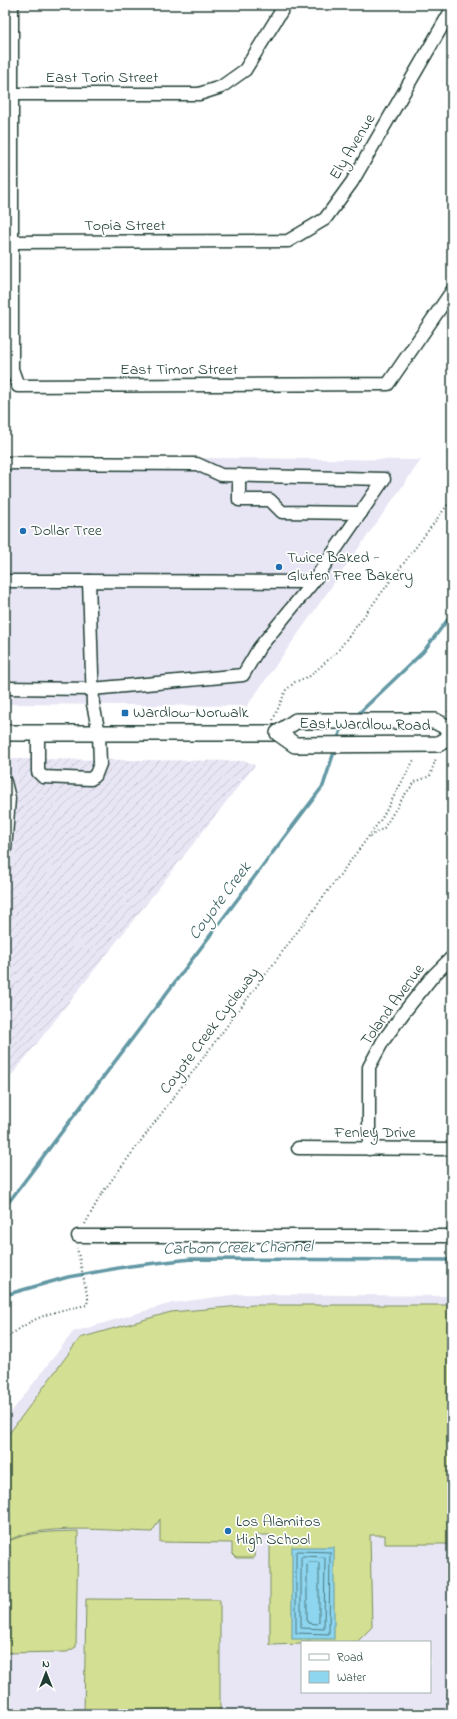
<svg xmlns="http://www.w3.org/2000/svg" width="457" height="1719" viewBox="0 0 457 1719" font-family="'Indie Flower',sans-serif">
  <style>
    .built { fill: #e8e6f4; fill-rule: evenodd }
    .industrial { fill: url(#industrial-furrows) }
    .pitch { fill: #d3df92; stroke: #798e63 }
    .water { fill: #8ed5ef; stroke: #6298a4 }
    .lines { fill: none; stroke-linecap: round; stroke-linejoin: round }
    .shore { stroke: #4b7a7f; stroke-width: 1 }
    .stream { stroke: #6298a4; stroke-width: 3.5 }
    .minor-casing { stroke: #1f3d34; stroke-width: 15 }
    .major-casing { stroke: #1f3d34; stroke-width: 18 }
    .path { stroke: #1f3d34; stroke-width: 2; stroke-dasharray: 1 3; stroke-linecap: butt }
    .minor { stroke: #fff; stroke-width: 12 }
    .major { stroke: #fff; stroke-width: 15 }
    .major-bridge-casing { stroke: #1f3d34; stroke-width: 18; stroke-linecap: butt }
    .major-bridge { stroke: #fff; stroke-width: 15 }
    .poi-dot { fill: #1f6fb2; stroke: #fff; stroke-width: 1.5 }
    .labels { text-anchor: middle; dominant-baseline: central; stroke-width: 3.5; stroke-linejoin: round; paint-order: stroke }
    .street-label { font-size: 16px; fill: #1f3d34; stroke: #fff }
    .poi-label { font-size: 16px; fill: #1f3d34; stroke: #fff; text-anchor: start }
    .water-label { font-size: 17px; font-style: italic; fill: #3b6363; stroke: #fff }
  </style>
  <defs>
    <pattern id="industrial-furrows" width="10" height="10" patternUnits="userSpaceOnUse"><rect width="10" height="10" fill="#e8e6f4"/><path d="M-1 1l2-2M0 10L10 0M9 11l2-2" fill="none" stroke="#c7c6d2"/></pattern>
  </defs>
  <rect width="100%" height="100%" fill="#fff"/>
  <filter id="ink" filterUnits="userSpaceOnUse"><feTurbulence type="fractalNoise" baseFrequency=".025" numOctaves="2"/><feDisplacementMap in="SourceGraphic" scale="8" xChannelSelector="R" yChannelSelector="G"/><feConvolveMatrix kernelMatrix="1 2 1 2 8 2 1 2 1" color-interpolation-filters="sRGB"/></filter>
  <g filter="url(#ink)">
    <g class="built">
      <path d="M5 456 421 460 247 706 5 704Z"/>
      <path d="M5 759H17L15 861H5Z"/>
      <path d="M240 1294 452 1296V1714H5V1420L73 1332 172 1303ZM302 1642H430V1692H302Z"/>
    </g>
    <path class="industrial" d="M17 759 246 761 255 765 5 1084V861L15 860Z"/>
    <g class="pitch">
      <path d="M253 1305H452V1544H385V1535H370L372 1627 357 1642H302V1644L270 1645V1535H255L254 1558H236L232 1554V1543L160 1542V1519L152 1532C110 1531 41 1522 5 1542V1439L80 1338 171 1312Z"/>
      <path d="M78 1531 76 1647 67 1652 5 1653V1543C27 1531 53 1532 78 1531Z"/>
      <path d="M86 1599 220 1600V1714H84Z"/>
    </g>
    <rect class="water" x="292" y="1547" width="42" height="92"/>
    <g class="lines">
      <g class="shore">
        <path d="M298 1551 330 1552 329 1634 296 1633V1553Z"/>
        <path d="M303 1556 325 1557 324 1629 301 1628V1558Z"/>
        <path d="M309 1562H318L319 1563V1622L317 1624 309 1623 307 1622V1564Z"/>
      </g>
      <g class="stream">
        <path d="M356 716 423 652 452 614"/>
        <path d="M337 741 341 730 345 726"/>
        <path d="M5 1207 323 786 335 749"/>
        <path d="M5 1295 68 1277 130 1266 191 1259 452 1260"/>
      </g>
      <defs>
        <g id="minor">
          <path d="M12 5V369L18 386 388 384 452 291"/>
          <path d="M6 94H199L221 87 245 70 285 5"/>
          <path d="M12 242 288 241 325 219 352 182 452 9"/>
          <path d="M5 463 197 464 221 475 384 479 313 582 89 581 93 704 99 733 100 764 96 774 91 779 43 777 38 772V733"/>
          <path d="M239 475V500H270L282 512 361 513"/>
          <path d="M5 581H89"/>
          <path d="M5 688 92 689 243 675 259 648 313 582"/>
          <path d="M5 782 9 798 5 850"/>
          <path d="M298 1148 452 1149"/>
          <path d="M369 1149V1067L383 1041 405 1011 432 977 452 957"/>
          <path d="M78 1236H452"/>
        </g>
        <path id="major" d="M5 733H278"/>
      </defs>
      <use href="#minor" class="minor-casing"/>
      <use href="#major" class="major-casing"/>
      <g class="path">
        <path d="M448 712 452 707"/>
        <path d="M273 720 286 690 295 682 310 676 337 652 452 499"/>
        <path d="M370 836 384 828 403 797 415 782 430 776 436 758"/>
        <path d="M85 1224 102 1193 369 836 382 818 415 758"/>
        <path d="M5 1339C35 1316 50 1312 87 1305L88 1299 77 1248"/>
      </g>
      <use href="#minor" class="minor"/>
      <use href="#major" class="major"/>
      <defs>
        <path id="major-bridge" d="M452 730 435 721H296L278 733 295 745 438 744 452 736"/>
      </defs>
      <use href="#major-bridge" class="major-bridge-casing"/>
      <use href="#major-bridge" class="major-bridge"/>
    </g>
  </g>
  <g class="poi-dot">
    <circle cx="23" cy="531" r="4"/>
    <circle cx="279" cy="567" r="4"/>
    <rect x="121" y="709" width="8" height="8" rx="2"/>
    <circle cx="228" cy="1531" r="4"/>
  </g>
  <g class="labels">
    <g class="street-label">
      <text x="102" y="78">East Torin Street</text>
      <text transform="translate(353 147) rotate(-59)">Ely Avenue</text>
      <text x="125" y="226">Topia Street</text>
      <text x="179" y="370">East Timor Street</text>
      <text transform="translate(365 725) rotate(1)">East Wardlow Road</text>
      <text transform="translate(393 1005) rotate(-54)">Toland Avenue</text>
      <text transform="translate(210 1031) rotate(-53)">Coyote Creek Cycleway</text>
      <text x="375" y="1133">Fenley Drive</text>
    </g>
    <g class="poi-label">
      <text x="31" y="531">Dollar Tree</text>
      <text x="287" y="558">Twice Baked -<tspan x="287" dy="18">Gluten Free Bakery</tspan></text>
      <text x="133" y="713">Wardlow-Norwalk</text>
      <text x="236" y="1522">Los Alamitos<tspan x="236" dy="18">High School</tspan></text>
    </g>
    <g class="water-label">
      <text transform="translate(220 901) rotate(-53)">Coyote Creek</text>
      <text transform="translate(238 1248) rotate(-1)">Carbon Creek Channel</text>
    </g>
  </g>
  <rect width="457" height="1719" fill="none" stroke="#fff" stroke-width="20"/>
  <rect x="10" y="10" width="437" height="1699" fill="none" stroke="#1f3d34" stroke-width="1.5" filter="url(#ink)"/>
  <rect x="301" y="1641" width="130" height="52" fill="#ffffff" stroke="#a5b1ae"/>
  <rect x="309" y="1654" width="20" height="6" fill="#ffffff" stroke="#a5b1ae"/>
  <text x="337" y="1661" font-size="12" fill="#1f3d34">Road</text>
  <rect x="309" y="1671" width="20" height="12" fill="#8ed5ef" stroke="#a5b1ae"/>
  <text x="337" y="1681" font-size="12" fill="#1f3d34">Water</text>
  <g transform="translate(46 1673)" stroke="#ffffff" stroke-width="3" paint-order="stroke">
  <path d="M0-3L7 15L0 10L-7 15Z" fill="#1f3d34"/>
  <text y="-6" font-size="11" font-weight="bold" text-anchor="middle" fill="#1f3d34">N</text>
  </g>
</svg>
